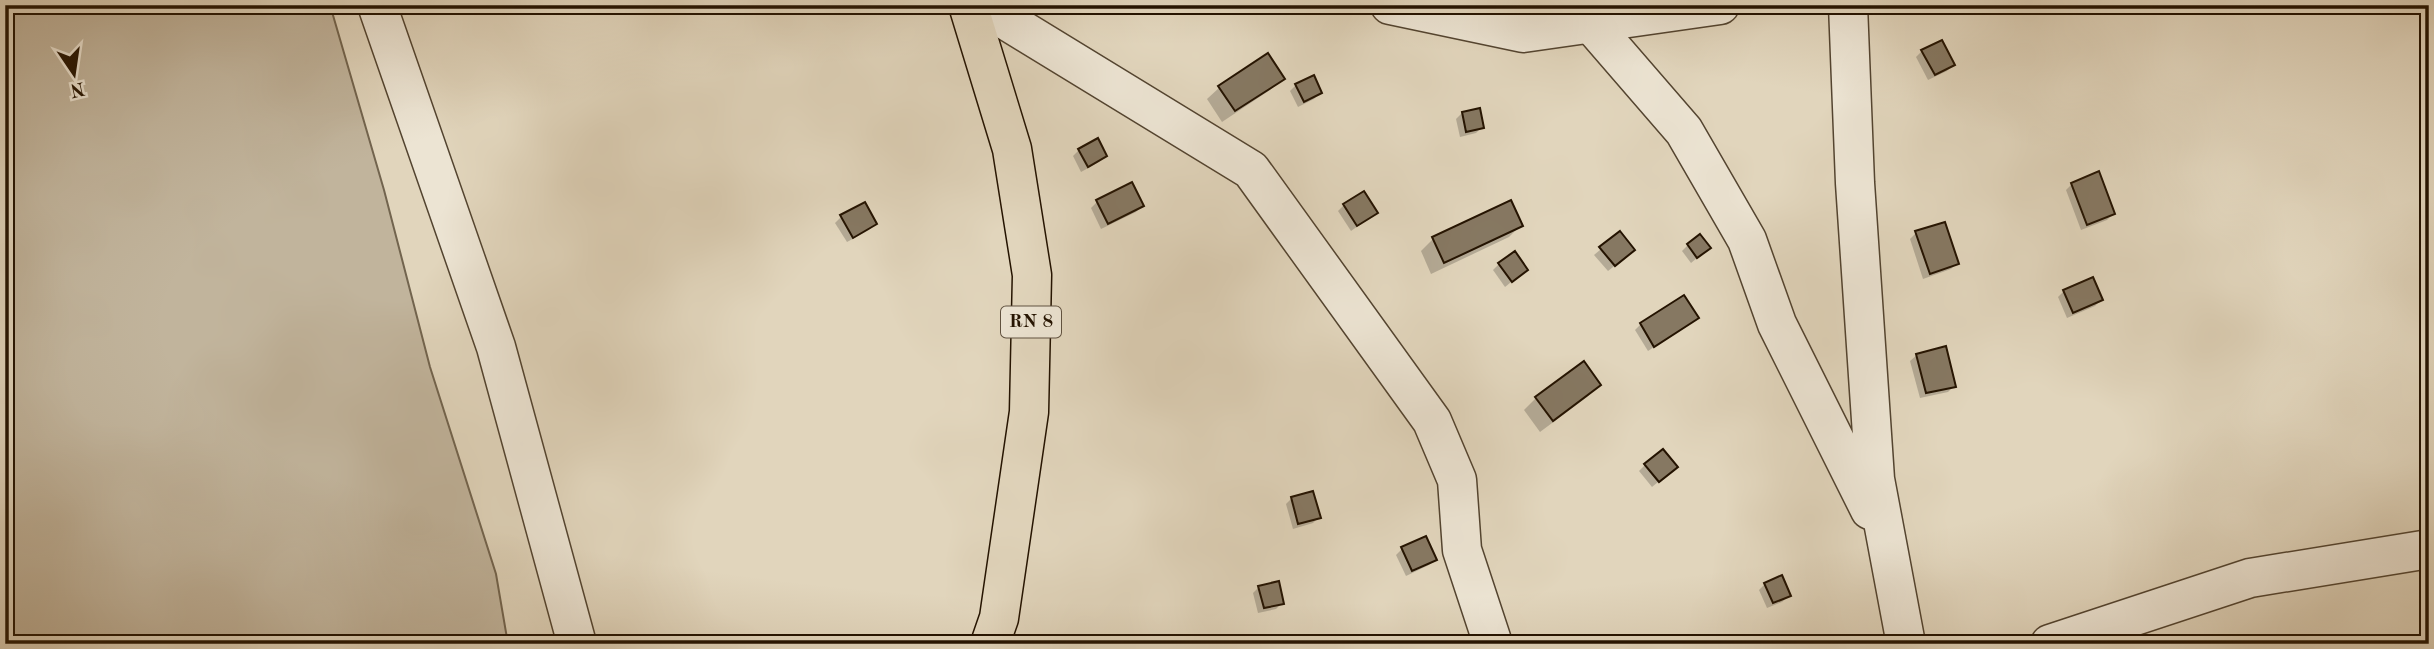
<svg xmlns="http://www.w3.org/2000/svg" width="2434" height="649" viewBox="0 0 2434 649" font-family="'Old Standard TT',serif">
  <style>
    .green { fill: #c1b49c; stroke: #72644e; stroke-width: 2 }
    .shadow { fill: #0003 }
    .building { fill: #867862; stroke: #241301; stroke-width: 2 }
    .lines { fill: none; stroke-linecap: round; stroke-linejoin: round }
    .minor-casing { stroke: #534430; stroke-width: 41 }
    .primary-casing { stroke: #241301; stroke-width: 41 }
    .minor { stroke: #ece4d3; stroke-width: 38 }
    .primary { stroke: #e1d5bc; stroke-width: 38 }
    .labels { text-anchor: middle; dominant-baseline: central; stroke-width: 6; stroke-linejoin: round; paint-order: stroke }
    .shield { fill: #ece4d3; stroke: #605240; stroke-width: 2 }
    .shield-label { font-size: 19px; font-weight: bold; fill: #241301 }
  </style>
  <rect width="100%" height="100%" fill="#e1d5bc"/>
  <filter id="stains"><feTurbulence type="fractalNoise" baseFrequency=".00286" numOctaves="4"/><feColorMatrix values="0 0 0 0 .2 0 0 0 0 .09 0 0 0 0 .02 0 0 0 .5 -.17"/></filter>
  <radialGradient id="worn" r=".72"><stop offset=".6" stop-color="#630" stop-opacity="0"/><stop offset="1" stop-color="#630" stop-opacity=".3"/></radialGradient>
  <path class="green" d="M5 5H330L384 190 430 367 496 574 508 644H5Z"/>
  <g class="shadow">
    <path d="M1944 5H1969L1963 11 1947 15Z"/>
    <path d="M1922 51 1953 65 1947 71 1928 80 1916 57Z"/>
    <path d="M1282 78 1270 90 1222 122 1207 99 1220 87Z"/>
    <path d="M1296 85 1320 93 1314 99 1298 107 1290 91Z"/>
    <path d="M1462 113 1482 127 1476 133 1460 137 1456 119Z"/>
    <path d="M1079 150 1105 156 1099 162 1081 172 1073 156Z"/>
    <path d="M1131 184 1142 206 1136 212 1101 229 1091 208 1097 202Z"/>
    <path d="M2072 184 2113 214 2107 220 2081 230 2066 190Z"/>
    <path d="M1510 202 1521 225 1509 237 1431 274 1421 251 1433 239Z"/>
    <path d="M1344 205 1376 213 1351 231 1338 211Z"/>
    <path d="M841 217 875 224 869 230 847 242 835 223Z"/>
    <path d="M1620 233 1627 256 1608 271 1594 255Z"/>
    <path d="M1916 233 1957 263 1951 269 1923 279 1910 239Z"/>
    <path d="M1688 245 1703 253 1691 263 1682 251Z"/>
    <path d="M1499 264 1526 270 1505 287 1493 270Z"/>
    <path d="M2064 291 2101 300 2095 306 2067 318 2058 297Z"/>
    <path d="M1697 318 1648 351 1635 330 1641 324Z"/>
    <path d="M1917 355 1954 386 1948 392 1920 398 1910 361Z"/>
    <path d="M1583 363 1599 385 1587 397 1540 432 1524 410 1536 398Z"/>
    <path d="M1645 465 1669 473 1652 487 1639 471Z"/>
    <path d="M1292 498 1319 517 1313 523 1293 529 1286 504Z"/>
    <path d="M1402 549 1435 559 1429 565 1406 576 1396 555Z"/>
    <path d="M1765 584 1789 596 1782 602 1767 608 1759 590Z"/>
    <path d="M1259 587 1282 603 1276 609 1258 613 1253 593Z"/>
  </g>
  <g class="building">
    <path d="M1942 40 1955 65 1935 75 1921 50Z"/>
    <path d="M1268 53 1285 79 1235 111 1218 86Z"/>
    <path d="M1314 75 1322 93 1304 102 1295 84Z"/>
    <path d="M1480 108 1484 128 1466 132 1462 112Z"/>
    <path d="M1098 138 1107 156 1088 167 1078 149Z"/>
    <path d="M2099 171 2115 214 2087 225 2071 183Z"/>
    <path d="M1132 182 1144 206 1108 224 1096 200Z"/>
    <path d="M1364 191 1378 213 1357 226 1343 204Z"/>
    <path d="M1511 200 1523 226 1444 263 1432 237Z"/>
    <path d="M865 202 877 224 853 238 840 215Z"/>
    <path d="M1945 222 1959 264 1930 274 1915 231Z"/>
    <path d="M1620 231 1635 250 1615 266 1599 247Z"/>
    <path d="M1700 234 1711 248 1697 258 1687 244Z"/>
    <path d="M1515 251 1528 270 1512 282 1498 263Z"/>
    <path d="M2093 277 2103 300 2073 313 2063 290Z"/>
    <path d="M1684 295 1699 318 1654 347 1640 323Z"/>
    <path d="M1946 346 1956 387 1926 393 1916 354Z"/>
    <path d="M1584 361 1601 385 1553 421 1535 397Z"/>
    <path d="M1663 449 1678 467 1659 482 1644 464Z"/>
    <path d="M1313 491 1321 518 1298 524 1291 497Z"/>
    <path d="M1426 536 1437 560 1412 571 1401 547Z"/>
    <path d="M1782 575 1791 596 1773 603 1764 583Z"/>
    <path d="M1279 581 1284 604 1264 608 1258 586Z"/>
  </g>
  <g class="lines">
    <defs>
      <g id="minor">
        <path d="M377 5 496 347 577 644"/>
        <path d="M981 5 1251 170 1432 421 1457 480 1462 550 1493 644"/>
        <path d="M1390 5 1523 33 1720 5"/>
        <path d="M1575 5 1684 131 1747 240 1777 324 1870 510"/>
        <path d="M1848 5 1855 183 1875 479 1906 644"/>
        <path d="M2050 644 2250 578 2429 549"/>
      </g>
      <path id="primary" d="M968 5 1012 149 1032 275 1029 412 999 618 990 644"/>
    </defs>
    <use href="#minor" class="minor-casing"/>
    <use href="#primary" class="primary-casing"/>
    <use href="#minor" class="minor"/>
    <use href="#primary" class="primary"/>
  </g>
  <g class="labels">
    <rect class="shield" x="1001" y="306.5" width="60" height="31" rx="5"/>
    <g class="shield-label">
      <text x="1031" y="322">RN 8</text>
    </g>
  </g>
  <rect width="2434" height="649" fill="none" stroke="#e1d5bc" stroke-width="28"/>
  <rect x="7" y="7" width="2420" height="635" fill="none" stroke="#241301" stroke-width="3.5"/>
  <rect x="14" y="14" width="2406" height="621" fill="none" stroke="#241301" stroke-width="2"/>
  <g transform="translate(74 74) rotate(167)" stroke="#ece4d3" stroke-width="5" paint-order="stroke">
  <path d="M0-5L12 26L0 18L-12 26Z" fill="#241301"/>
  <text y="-10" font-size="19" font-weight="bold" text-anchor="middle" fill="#241301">N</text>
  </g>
  <rect width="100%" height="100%" filter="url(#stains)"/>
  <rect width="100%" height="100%" fill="url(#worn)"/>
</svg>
